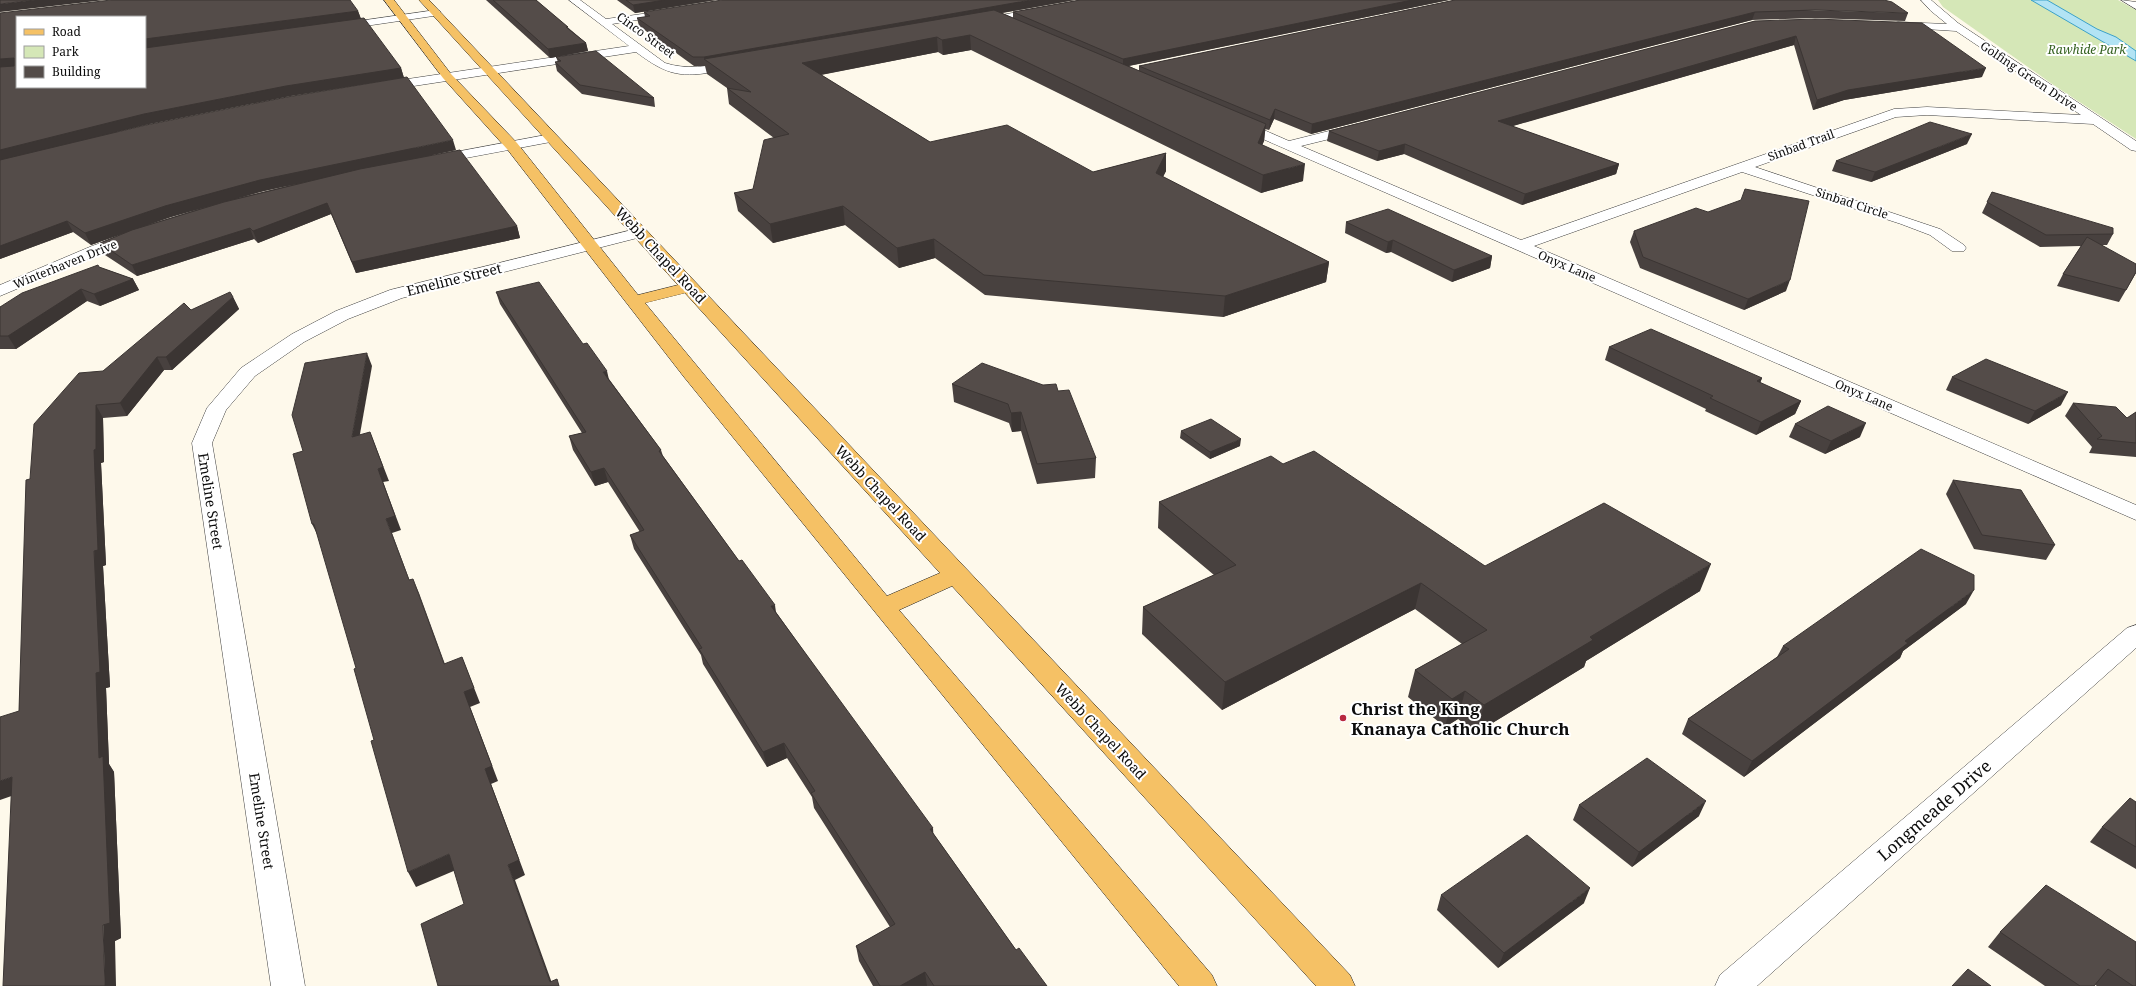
<svg xmlns="http://www.w3.org/2000/svg" width="2136" height="986" viewBox="0 0 2136 986" font-family="'Noto Serif',serif">
  <style>
    .green { fill: #d5e7b7 }
    .water { fill: #b2e3f4; stroke: #3ba1c9 }
    .lines { fill: none; stroke-linecap: round; stroke-linejoin: round }
    .minor-casing { stroke: #3f3f3f; stroke-width: 1 }
    .major-casing { stroke: #1d1d1d; stroke-width: 1 }
    .minor { fill: #fff; fill-rule: evenodd }
    .major { fill: #f5c165; fill-rule: evenodd }
    .wall { fill: #48413f; fill-rule: evenodd }
    .shaded-wall { fill: #3b3533 }
    .building { fill: #544c49; stroke: #3b3533 }
    .poi-dot { fill: #b82840; stroke: #fff; stroke-width: 1.5 }
    .labels { text-anchor: middle; dominant-baseline: central; stroke-width: 4; stroke-linejoin: round; paint-order: stroke }
    .far-street-label { font-size: 12px; fill: #0c0c0c; stroke: #fff }
    .far-park-label { font-size: 12px; font-style: italic; fill: #34611f; stroke: #fff }
    .street-label { font-size: 14px; fill: #0c0c0c; stroke: #fff }
    .near-poi-label { font-size: 17px; font-weight: bold; fill: #0c0c0c; stroke: #fff; text-anchor: start }
    .near-street-label { font-size: 17px; fill: #0c0c0c; stroke: #fff }
  </style>
  <rect width="100%" height="100%" fill="#fef9eb"/>
  <path class="green" d="M1938 0H2118L2136 10V139L2055 86 1943 7Z"/>
  <path class="water" d="M2031 0H2047L2097 29 2116 37 2136 51V61Z"/>
  <g class="lines">
    <defs>
      <g id="minor">
        <path d="M569 0H580L606 19 678 9 679 11 674 14 612 24 665 63C686 70 708 66 730 63 734 62 738 61 741 65 737 70 727 70 720 71 681 78 668 76 636 52L381 91 375 87 381 83 629 46Z"/>
        <path d="M1084 0H1105L1100 3 980 25 975 22 980 19Z"/>
        <path d="M1921 0H1931L1958 23 2136 141V151L2131 150 2093 124 1927 115 1896 117 1755 167 1940 229 1964 245 1966 248 1964 251H1952L1930 235 1901 224 1742 172 1534 246 2136 505V520L1233 126 1231 123 1237 119 1241 120 1289 141 1357 124 1362 125 1363 128 1362 131 1301 146 1521 240 1894 109 1927 107 2081 115 1956 31 1894 27 1893 25 1894 23 1898 22 1947 24 1931 11Z"/>
        <path d="M2121 0 2136 2V9Z"/>
        <path d="M436 10 440 11V15L338 30 333 27 338 24Z"/>
        <path d="M551 134 556 135 558 138 556 141 434 164 427 160 434 156Z"/>
        <path d="M640 228 645 230 648 233 645 236 402 298 348 319 304 342 255 376 226 410 212 443 305 986H271L192 443 207 408 241 368 292 334 336 311 390 290Z"/>
        <path d="M130 233 136 235 138 238 136 241 104 252 0 296V285L92 246Z"/>
        <path d="M2136 625V648L1757 986H1715L1720 975 2127 628Z"/>
      </g>
      <path id="major" d="M384 0H394L451 74 517 143 638 295 678 285 419 0H429L1350 975 1355 986H1316L952 586 899 610 1212 975 1217 986H1179L684 377 507 149 443 78ZM685 293 940 573 887 596 645 303Z"/>
    </defs>
    <use href="#minor" class="minor-casing"/>
    <use href="#major" class="major-casing"/>
    <use href="#minor" class="minor"/>
    <use href="#major" class="major"/>
  </g>
  <g class="wall">
    <path d="M486 0H536L586 43 588 51 550 58Z"/>
    <path d="M617 0H716L635 13Z"/>
    <path d="M1075 0 1002 13 1013 18V12L1080 0H1449L1129 66 1139 71V66L1455 0 1908 13 1905 21 1812 18 1752 20 1311 134 1274 119 1269 130 1265 129 1264 141 1262 145 1303 181 1261 193 971 50 943 55 938 52 821 75 930 142 1093 172 1166 153V171L1163 177 1329 262 1326 282 1223 317 985 295 935 258 899 268 845 225 773 243 738 211 734 193 753 189 774 138 729 104 727 88 707 74 705 66H694L639 26 637 18 645 17 644 12Z"/>
    <path d="M358 11 361 19 401 68 404 78 290 96 149 124 116 132 456 150 432 155 517 226 520 238 356 273 331 214 258 243 254 239 137 276 105 255 100 243 129 231 91 245 73 232 0 259V13ZM299 183 237 198 264 191ZM211 205 135 229 171 217Z"/>
    <path d="M1755 21 1982 77 1844 100 1813 110 1794 45 1512 126 1619 164 1616 174 1522 205 1404 154 1377 161 1327 141 1329 131Z"/>
    <path d="M556 57 654 98 655 107 582 94 557 71 555 62H558Z"/>
    <path d="M1967 144 1871 182 1832 171 1836 161Z"/>
    <path d="M1992 192 2113 234 2107 245H2102L2136 273 2119 302 2057 286 2063 274 2081 246 2040 247 1982 213Z"/>
    <path d="M1346 222 1492 256 1490 268 1452 282 1391 252 1386 253 1345 233Z"/>
    <path d="M1634 231 1786 291 1744 310 1640 268 1630 242Z"/>
    <path d="M99 267 133 279 139 290 100 306 87 301 16 349H0V307Z"/>
    <path d="M496 292 609 379 661 450 663 456 776 612 1016 950 1047 986H873L859 961 856 946 890 927 814 808 812 797 787 758 767 767 703 664 701 655 634 549 630 535 640 532 608 482 595 486 573 450 569 436 582 433 500 304Z"/>
    <path d="M233 297 239 309 172 370H164L127 416 103 418 104 462 101 463 106 565 103 566 110 687 106 688 109 764 114 772 121 938 115 941 19 711 30 479 103 371 191 310Z"/>
    <path d="M1609 347 1762 378 1760 383 1801 401 1795 414 1756 435 1705 411 1706 409 1605 360Z"/>
    <path d="M1952 377 2061 405 2028 424 1946 390Z"/>
    <path d="M952 384 1058 391 1096 458 1095 478 1037 484 1021 431 1012 432 1009 423 954 402Z"/>
    <path d="M2073 403 2127 418 2136 412V457L2089 453 2092 447 2065 416Z"/>
    <path d="M1795 424 1860 437 1825 454 1789 437Z"/>
    <path d="M1181 431 1240 446 1210 459 1180 438Z"/>
    <path d="M1283 464 1485 566 1700 591 1586 661 1584 667 1476 733 1458 719 1445 727 1408 697 1415 670 1462 644 1415 609 1222 710 1142 634 1143 607 1214 575 1158 528 1159 502Z"/>
    <path d="M1953 480 2055 545 2046 560 1974 549 1946 494Z"/>
    <path d="M1966 604 1903 651 1900 658 1744 777 1682 734 1688 719 1777 657 1783 646Z"/>
    <path d="M2136 802V869L2090 842 2102 827Z"/>
    <path d="M1579 805 1699 816 1632 867 1573 820Z"/>
    <path d="M1441 895 1584 903 1498 968 1437 910Z"/>
    <path d="M2000 932 2136 942V986H2097L2095 985 2094 986H2045L1988 947Z"/>
  </g>
  <g class="shaded-wall">
    <path d="M35 0H105L0 12V4Z"/>
    <path d="M665 0H716L635 13 633 5Z"/>
    <path d="M1031 0H1075L712 64 705 60 704 57Z"/>
    <path d="M1412 0H1449L1123 67V59Z"/>
    <path d="M358 11 361 19 145 48V39Z"/>
    <path d="M1755 12 1752 20 1311 134 1312 124Z"/>
    <path d="M970 35 971 50 943 55 942 40Z"/>
    <path d="M1796 36 1794 45 1496 131 1498 121Z"/>
    <path d="M937 37 938 52 804 78 802 63Z"/>
    <path d="M586 43 588 51 550 58 548 49Z"/>
    <path d="M14 58 17 65 0 69V59Z"/>
    <path d="M401 68 404 78 290 96 149 124 0 161V150L144 114 286 86Z"/>
    <path d="M1986 68 1982 77 1844 100 1813 110 1817 100 1848 90Z"/>
    <path d="M1275 109 1274 119 1269 130 1270 120Z"/>
    <path d="M1266 124 1264 141 1256 160 1258 143Z"/>
    <path d="M1972 134 1967 144 1871 182 1875 172Z"/>
    <path d="M453 140 456 150 264 191 171 217 91 245 85 233 165 206 260 180Z"/>
    <path d="M1405 144 1404 154 1377 161 1379 151Z"/>
    <path d="M1166 153V171L1155 191 1156 173Z"/>
    <path d="M1305 164 1303 181 1261 193 1263 175Z"/>
    <path d="M1619 164 1616 174 1522 205 1525 194Z"/>
    <path d="M327 203 331 214 258 243 253 231Z"/>
    <path d="M843 206 845 225 773 243 770 224Z"/>
    <path d="M67 221 73 232 0 259V246Z"/>
    <path d="M517 226 520 238 356 273 352 262Z"/>
    <path d="M250 228 254 239 137 276 132 265Z"/>
    <path d="M934 239 935 258 899 268 897 248Z"/>
    <path d="M1393 240 1391 252 1386 253 1388 242Z"/>
    <path d="M1492 256 1490 268 1452 282 1454 270Z"/>
    <path d="M1329 262 1326 282 1223 317 1225 296Z"/>
    <path d="M133 279 139 290 100 306 94 294Z"/>
    <path d="M1790 280 1786 291 1744 310 1748 299Z"/>
    <path d="M81 289 87 301 16 349 8 336Z"/>
    <path d="M233 297 239 309 172 370 166 357Z"/>
    <path d="M367 353 372 366 357 451 352 437Z"/>
    <path d="M157 357 164 370 127 416 120 403Z"/>
    <path d="M607 371 610 384 603 372Z"/>
    <path d="M1762 378 1757 391V381Z"/>
    <path d="M2068 392 2061 405 2028 424 2035 411Z"/>
    <path d="M1801 401 1795 414 1756 435 1761 422Z"/>
    <path d="M96 405 103 418 104 462 101 463 106 565 103 566 110 687 106 688 109 764 114 772 121 938 115 941 116 986H105L96 673 94 450Z"/>
    <path d="M1021 412V431L1012 432 1011 413Z"/>
    <path d="M1866 423 1860 437 1825 454 1831 441Z"/>
    <path d="M370 432 389 481 383 482 401 530 392 533 415 595 409 580 386 519 378 469Z"/>
    <path d="M1241 439 1240 446 1210 459V452Z"/>
    <path d="M604 468 608 482 595 486 591 472Z"/>
    <path d="M312 524H314L319 538Z"/>
    <path d="M1711 564 1700 591 1586 661 1584 667 1476 733 1484 705 1590 637Z"/>
    <path d="M413 579 419 593 450 678 444 664Z"/>
    <path d="M1421 583 1415 609 1222 710 1225 682Z"/>
    <path d="M1974 590 1966 604 1903 651 1900 658 1744 777 1752 761 1905 641Z"/>
    <path d="M775 605 777 620 771 606Z"/>
    <path d="M462 657 480 703 470 707 498 781 491 784 525 875 515 880 553 986 550 982 508 865 485 769 464 692Z"/>
    <path d="M1465 691 1458 719 1445 727 1452 699Z"/>
    <path d="M784 743 787 758 767 767 763 752Z"/>
    <path d="M12 777 23 792 0 800V781Z"/>
    <path d="M1706 801 1699 816 1632 867 1639 852Z"/>
    <path d="M933 828 934 843 930 829Z"/>
    <path d="M449 854 456 870 416 887 408 872Z"/>
    <path d="M1590 888 1584 903 1498 968 1504 953Z"/>
    <path d="M925 972 927 986H900Z"/>
  </g>
  <g class="building">
    <path d="M0 0H35L0 4Z"/>
    <path d="M111 0H350L358 11 145 39V17H17V87H145V48L364 18 401 68 286 86 144 114 0 150V67L14 66V58L0 59V13Z"/>
    <path d="M493 0H536L568 27H566L586 43 548 49Z"/>
    <path d="M626 0H665L633 5Z"/>
    <path d="M722 0H1031L704 57H693L637 18 650 16 644 12Z"/>
    <path d="M1080 0H1412L1123 59 1013 12Z"/>
    <path d="M1455 0H1884L1892 2 1908 13 1815 10 1755 12 1312 124 1275 109 1270 120 1139 66Z"/>
    <path d="M994 10 1266 124 1258 143 1305 164 1263 175 970 35 942 40 937 37 802 63 930 142 1007 125 1093 172 1166 153 1156 173 1329 262 1225 296 984 275 934 239 897 248 843 206 770 224 734 193 753 189 764 140 789 134 727 88 751 92 704 59Z"/>
    <path d="M1815 19 1922 23 1986 68 1848 90 1817 100 1796 36 1498 121 1619 164 1525 194 1405 144 1379 151 1329 131 1755 21Z"/>
    <path d="M596 51 654 98 580 85 555 62 561 61 556 57Z"/>
    <path d="M407 77 453 140 260 180 165 206 85 233 67 221 0 246V160L146 125 287 97Z"/>
    <path d="M1930 122 1972 134 1875 172 1836 161Z"/>
    <path d="M460 150 517 226 352 262 327 203 253 231 250 228 132 265 100 243 132 230 224 202 360 169Z"/>
    <path d="M1745 189 1809 201 1790 280 1748 299 1643 257 1634 231 1696 208 1708 212 1741 200Z"/>
    <path d="M1992 192 2113 228V234L2046 235 1987 202Z"/>
    <path d="M1388 209 1492 256 1454 270 1393 240 1388 242 1346 222Z"/>
    <path d="M2087 237 2136 264V272L2126 290 2063 274Z"/>
    <path d="M98 265 99 267 133 279 94 294 81 289 8 336H0V307L22 293Z"/>
    <path d="M539 282 583 344 587 343 607 371 603 372 661 450 659 451 702 510 739 561 742 560 775 605 771 606 933 828 930 829 1016 950 1019 948 1047 986H934L925 972 900 986H880L856 946 895 924 811 793 815 791 784 743 763 752 699 649 702 648 630 535 644 530 604 468 591 472 569 436 586 432 496 292Z"/>
    <path d="M230 292 233 297 166 357H157L120 403 96 405V449L94 450 98 550 94 551 100 672 96 673 99 758 103 756 110 923 103 925 105 986H3L12 777 0 781V717L19 711 26 480 30 479 34 424 79 373 103 371 184 303 191 310Z"/>
    <path d="M1651 329 1762 378 1757 381 1801 401 1761 422 1710 398 1713 396 1609 347Z"/>
    <path d="M367 353 352 437 370 432 383 467 378 469 395 516 386 519 409 580 413 579 444 664 462 657 474 688 464 692 492 766 485 769 519 860 508 865 550 982 557 979 559 986H438L421 924 464 904 449 854 408 872 371 741 374 740 354 669 356 668 314 524H312L293 454 303 451 292 415 305 363Z"/>
    <path d="M1986 359 2068 392 2035 411 1952 377Z"/>
    <path d="M982 363 1043 385 1056 384 1058 391 1069 390 1096 458 1037 464 1021 412 1011 413 1008 404 952 384Z"/>
    <path d="M2073 403 2116 407 2127 418 2136 412V443L2097 439 2102 436Z"/>
    <path d="M1828 406 1866 423 1831 441 1795 424Z"/>
    <path d="M1211 419 1241 439 1210 452 1181 431Z"/>
    <path d="M1314 451 1485 566 1604 503 1711 564 1590 637 1593 640 1484 705 1465 691 1452 699 1415 670 1487 630 1421 583 1225 682 1143 607 1236 565 1159 502 1271 456 1283 464Z"/>
    <path d="M1953 480 2021 490 2055 545 1982 535Z"/>
    <path d="M1921 549 1974 575V590L1905 641 1908 643 1752 761 1688 719 1789 649 1783 646Z"/>
    <path d="M1647 758 1706 801 1639 852 1579 805Z"/>
    <path d="M2130 798 2136 802V847L2102 827Z"/>
    <path d="M1527 835 1590 888 1504 953 1441 895Z"/>
    <path d="M2046 885 2136 942V986H2133L2108 969 2094 986H2080L2000 932Z"/>
    <path d="M1968 969 1991 986H1952Z"/>
  </g>
  <circle class="poi-dot" cx="1343" cy="718" r="4"/>
  <g class="labels">
    <g class="far-street-label">
      <text transform="translate(646 35) rotate(36)">Cinco Street</text>
      <text transform="translate(2029 76) rotate(34)">Golfing Green Drive</text>
      <text transform="translate(1801 145) rotate(-20)">Sinbad Trail</text>
      <text transform="translate(1852 203) rotate(18)">Sinbad Circle</text>
      <text transform="translate(65 264) rotate(-22)">Winterhaven Drive</text>
      <text transform="translate(1567 266) rotate(23)">Onyx Lane</text>
      <text transform="translate(1864 395) rotate(23)">Onyx Lane</text>
    </g>
    <g class="far-park-label">
      <text x="2087" y="49">Rawhide Park</text>
    </g>
    <g class="street-label">
      <text transform="translate(661 255) rotate(47)">Webb Chapel Road</text>
      <text transform="translate(454 279) rotate(-14)">Emeline Street</text>
      <text transform="translate(881 493) rotate(47)">Webb Chapel Road</text>
      <text transform="translate(211 501) rotate(81)">Emeline Street</text>
      <text transform="translate(1101 731) rotate(47)">Webb Chapel Road</text>
      <text transform="translate(262 821) rotate(81)">Emeline Street</text>
    </g>
    <g class="near-poi-label">
      <text x="1351" y="708">Christ the King<tspan x="1351" dy="20">Knanaya Catholic Church</tspan></text>
    </g>
    <g class="near-street-label">
      <text transform="translate(1934 810) rotate(-41)">Longmeade Drive</text>
    </g>
  </g>
  <rect x="16" y="16" width="130" height="72" fill="#ffffff" stroke="#9e9e9e"/>
  <rect x="24" y="29" width="20" height="6" fill="#f5c165" stroke="#9e9e9e"/>
  <text x="52" y="36" font-size="12" fill="#0c0c0c">Road</text>
  <rect x="24" y="46" width="20" height="12" fill="#d5e7b7" stroke="#9e9e9e"/>
  <text x="52" y="56" font-size="12" fill="#0c0c0c">Park</text>
  <rect x="24" y="66" width="20" height="12" fill="#544c49" stroke="#9e9e9e"/>
  <text x="52" y="76" font-size="12" fill="#0c0c0c">Building</text>
</svg>
